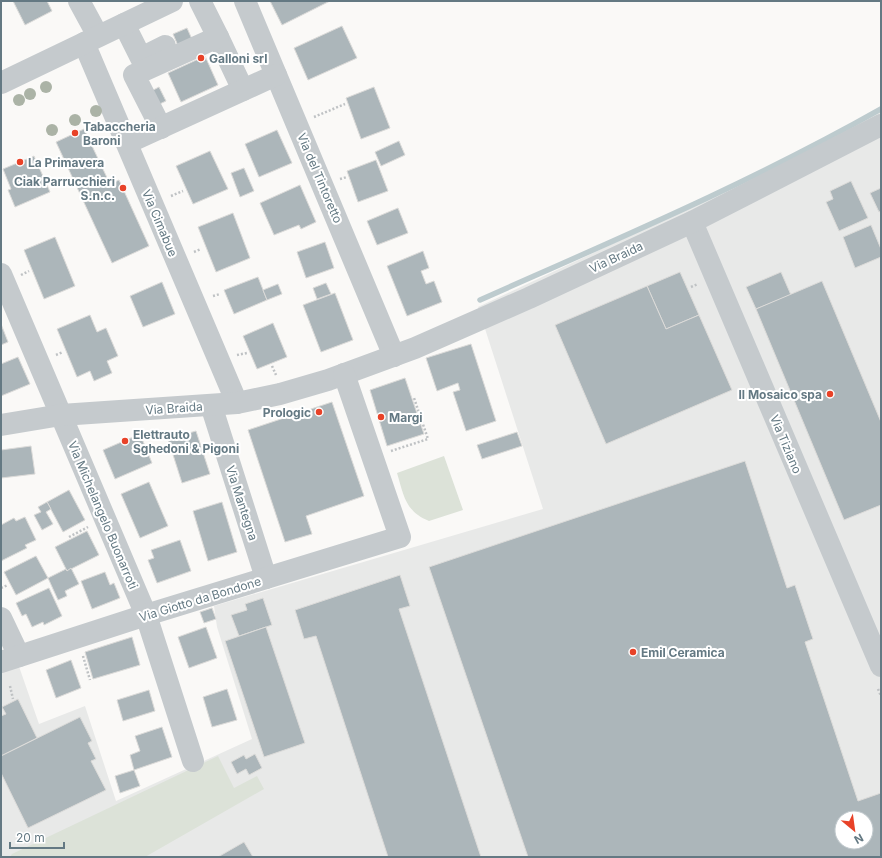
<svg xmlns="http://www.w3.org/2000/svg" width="882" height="858" viewBox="0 0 882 858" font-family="Inter,sans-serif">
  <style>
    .built { fill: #e8e9e8; fill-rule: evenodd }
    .green { fill: #dce2d8 }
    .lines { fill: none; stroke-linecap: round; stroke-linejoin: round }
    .stream { stroke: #bdcbce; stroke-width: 5.5 }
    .building { fill: #acb6ba; stroke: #dcdbd9; fill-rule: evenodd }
    .path { stroke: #bfc2c4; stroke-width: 2.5; stroke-dasharray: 2 2; stroke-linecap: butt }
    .minor { stroke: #c5cacd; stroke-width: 22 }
    .tree { fill: #abb3a6 }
    .poi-dot { fill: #e84228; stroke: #fff; stroke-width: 1.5 }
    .labels { text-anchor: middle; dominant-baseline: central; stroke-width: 4; stroke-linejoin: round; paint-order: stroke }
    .poi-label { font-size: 12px; font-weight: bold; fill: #647983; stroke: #fff; text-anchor: start }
    .street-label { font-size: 12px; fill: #647983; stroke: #fff }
  </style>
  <rect width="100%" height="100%" fill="#faf9f7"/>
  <path class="built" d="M881 111V857H1V660L15 655 39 724 85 706 116 801 252 739 217 627 214 606 543 509 478 307 755 177ZM842 818H866V842H842Z"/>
  <g class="green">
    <path d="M444 456 463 510 429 521C405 511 404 496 397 473Z"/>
    <path d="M218 756 234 788 257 776 264 789 145 857H10L12 854Z"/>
  </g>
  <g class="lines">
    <path class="stream" d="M480 300C615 240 752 182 881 109"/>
  </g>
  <g class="building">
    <path d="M13 1H47L52 11 25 25Z"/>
    <path d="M270 1H330L282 25Z"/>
    <path d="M342 26 357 58 308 80 294 48Z"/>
    <path d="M187 28 199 55 185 62 173 34Z"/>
    <path d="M205 56 218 85 181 102 168 73Z"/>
    <path d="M159 87 166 101 149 109 142 96Z"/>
    <path d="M374 87 390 128 361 139 346 98Z"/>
    <path d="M84 129 110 184 119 180 149 246 112 263 56 142Z"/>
    <path d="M277 130 292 163 259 177 245 144Z"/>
    <path d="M399 141 405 155 381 166 375 152Z"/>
    <path d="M210 151 228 189 193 204 176 166Z"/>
    <path d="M34 156 50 192 15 207 8 190 11 189 3 169Z"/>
    <path d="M376 160 388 191 358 202 347 171Z"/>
    <path d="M244 168 254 191 240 197 231 173Z"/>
    <path d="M851 181 868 218 839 231 826 202 833 199 830 191Z"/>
    <path d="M300 185 316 222 301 229 299 225 274 235 260 203Z"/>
    <path d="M881 188V211L879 212 870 193Z"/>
    <path d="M398 208 408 233 377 245 367 221Z"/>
    <path d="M233 213 250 258 216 272 198 227Z"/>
    <path d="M871 225 881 249V257L855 268 843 237Z"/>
    <path d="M55 237 75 286 44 299 24 250Z"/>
    <path d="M325 242 334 268 306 278 297 252Z"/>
    <path d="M423 251 429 268 421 271 426 284 434 281 442 302 407 316 387 266Z"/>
    <path d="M680 272 699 315 666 329 647 286Z"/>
    <path d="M781 272 791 295 756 309 746 287Z"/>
    <path d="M258 277 267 300 234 314 224 290Z"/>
    <path d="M822 281 881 422V505L844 520 756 309Z"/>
    <path d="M162 282 175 314 143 327 130 296Z"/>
    <path d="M326 283 331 294 317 299 313 288Z"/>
    <path d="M278 284 282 294 267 300 263 290Z"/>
    <path d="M647 286 666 329 699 315 732 390 606 444 555 325Z"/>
    <path d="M335 293 353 340 321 352 303 305Z"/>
    <path d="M90 315 97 332 106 328 118 356 107 361 112 373 94 381 90 371 77 377 57 329Z"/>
    <path d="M273 323 287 357 257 369 243 336Z"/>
    <path d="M1 324 8 342 1 345Z"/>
    <path d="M471 344 496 421 466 431 453 392 460 390 458 383 437 391 426 358Z"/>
    <path d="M18 357 30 384 1 396V364Z"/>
    <path d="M405 378 424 434 387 446 370 390Z"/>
    <path d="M332 402 364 496 306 516 312 534 285 542 248 430Z"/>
    <path d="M196 431 210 474 182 483 168 439Z"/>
    <path d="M517 432 522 446 482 459 477 445Z"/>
    <path d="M140 434 152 463 115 479 103 450Z"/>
    <path d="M31 446 35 474 1 478V450Z"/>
    <path d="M745 461 787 588 795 585 813 639 805 642 858 801 881 793V857H528L429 567ZM842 818H866V842H842Z"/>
    <path d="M149 482 168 526 140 538 121 494Z"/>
    <path d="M69 490 85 520 63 532 47 502Z"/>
    <path d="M47 502 51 509 46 512 53 524 42 530 34 515 41 512 38 507Z"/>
    <path d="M222 502 237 552 208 561 193 511Z"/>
    <path d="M25 517 36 540 25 545 27 548 1 561V525L14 518 16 521Z"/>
    <path d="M87 531 99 555 67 571 55 547Z"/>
    <path d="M180 540 191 571 157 583 148 560 154 558 151 550Z"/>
    <path d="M36 556 48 578 16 595 4 572Z"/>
    <path d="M71 568 79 584 65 591 67 596 58 600 48 578 66 569 67 571Z"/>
    <path d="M105 572 110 585 114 583 120 598 92 609 81 581Z"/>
    <path d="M400 575 410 606 399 609 481 857H388L316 636 304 639 295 610Z"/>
    <path d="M49 588 62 616 44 625 43 622 32 627 26 614 22 616 16 603Z"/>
    <path d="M263 598 272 625 239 636 231 615 247 610 245 604Z"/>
    <path d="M212 608 216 619 204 623 200 612Z"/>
    <path d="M206 627 217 658 189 668 178 637Z"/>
    <path d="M266 627 305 743 264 757 225 641Z"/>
    <path d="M132 637 140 665 93 679 85 652Z"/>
    <path d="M71 660 81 688 56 698 46 670Z"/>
    <path d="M227 689 237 720 212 727 203 697Z"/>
    <path d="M149 690 155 711 123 721 117 700Z"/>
    <path d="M18 699 37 738 1 756V716L6 714 2 707Z"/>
    <path d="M80 717 92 741 88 743 96 759 91 761 106 790 28 828 1 773V756Z"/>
    <path d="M162 727 172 757 134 770 130 755 140 751 135 736Z"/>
    <path d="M255 754 262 768 249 775 246 769 237 774 231 762 244 755 246 759Z"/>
    <path d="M134 770 140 786 120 793 115 776Z"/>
    <path d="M244 842 253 857H218Z"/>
  </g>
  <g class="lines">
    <g class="path">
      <path d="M314 117 345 104"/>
      <path d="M340 179 347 177"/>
      <path d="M1 190H2"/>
      <path d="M171 196 183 191"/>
      <path d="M194 252 201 249"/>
      <path d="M21 275 29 271"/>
      <path d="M691 287 698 284"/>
      <path d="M213 296 220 294"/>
      <path d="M56 355 63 352"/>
      <path d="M237 355 247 353"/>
      <path d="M272 366 276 375"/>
      <path d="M391 451 428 439 414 398"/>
      <path d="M69 537 88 527"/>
      <path d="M1 588 8 585"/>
      <path d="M83 656 90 680"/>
      <path d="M10 686 13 699"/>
      <path d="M878 689 881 696"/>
    </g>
    <g class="minor">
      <path d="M79 1 98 36"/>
      <path d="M245 1 394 356"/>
      <path d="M124 24 141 58 165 46"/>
      <path d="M218 37 243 90"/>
      <path d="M84 43 237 403"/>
      <path d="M1 83 172 1"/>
      <path d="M161 128 134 75 218 37 200 1"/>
      <path d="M127 143 276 75"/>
      <path d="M692 222 881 666"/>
      <path d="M1 274 146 615 193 761"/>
      <path d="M211 405 266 578"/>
      <path d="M1 425 61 415 237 403 280 394 328 380 415 348 529 298 692 222 881 125"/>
      <path d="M1 618 19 656"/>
      <path d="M1 662 146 615 400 537 344 374"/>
    </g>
  </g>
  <g class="tree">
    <circle cx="46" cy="87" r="6"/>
    <circle cx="30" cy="94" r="6"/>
    <circle cx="19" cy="100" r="6"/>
    <circle cx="96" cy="111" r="6"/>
    <circle cx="75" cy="120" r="6"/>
    <circle cx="52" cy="130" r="6"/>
  </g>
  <g class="poi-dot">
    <circle cx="201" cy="58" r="4"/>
    <circle cx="75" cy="133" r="4"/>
    <circle cx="20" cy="162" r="4"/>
    <circle cx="123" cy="188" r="4"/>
    <circle cx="830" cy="394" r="4"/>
    <circle cx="319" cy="412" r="4"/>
    <circle cx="381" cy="417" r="4"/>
    <circle cx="125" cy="441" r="4"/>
    <circle cx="633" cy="652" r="4"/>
  </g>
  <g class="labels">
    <g class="poi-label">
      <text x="209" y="58">Galloni srl</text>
      <text x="83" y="126">Tabaccheria<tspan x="83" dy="14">Baroni</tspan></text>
      <text x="28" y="162">La Primavera</text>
      <text x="115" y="181" text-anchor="end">Ciak Parrucchieri<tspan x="115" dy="14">S.n.c.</tspan></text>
      <text x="822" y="394" text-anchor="end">Il Mosaico spa</text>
      <text x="311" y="412" text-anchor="end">Prologic</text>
      <text x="389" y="417">Margi</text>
      <text x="133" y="434">Elettrauto<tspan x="133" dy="14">Sghedoni &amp; Pigoni</tspan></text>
      <text x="641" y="652">Emil Ceramica</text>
    </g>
    <g class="street-label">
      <text transform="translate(320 178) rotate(67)">Via del Tintoretto</text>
      <text transform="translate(160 223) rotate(67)">Via Cimabue</text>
      <text transform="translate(616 257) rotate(-25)">Via Braida</text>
      <text transform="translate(174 408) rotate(-4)">Via Braida</text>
      <text transform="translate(786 444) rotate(67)">Via Tiziano</text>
      <text transform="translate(242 503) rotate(72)">Via Mantegna</text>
      <text transform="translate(103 515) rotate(67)">Via Michelangelo Buonarroti</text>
      <text transform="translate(200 599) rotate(-17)">Via Giotto da Bondone</text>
    </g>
  </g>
  <rect width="882" height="858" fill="none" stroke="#647983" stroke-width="4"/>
  <g transform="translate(854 830) rotate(151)"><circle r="19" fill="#ffffff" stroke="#c1c9cd"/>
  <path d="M0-3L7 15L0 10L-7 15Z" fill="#e84228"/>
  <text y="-6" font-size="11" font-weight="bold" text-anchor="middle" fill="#647983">N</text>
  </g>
  <path d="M10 842v6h54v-6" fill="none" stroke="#647983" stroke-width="2"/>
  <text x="16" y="842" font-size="12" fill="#647983" stroke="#ffffff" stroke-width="3" paint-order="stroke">20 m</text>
</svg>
